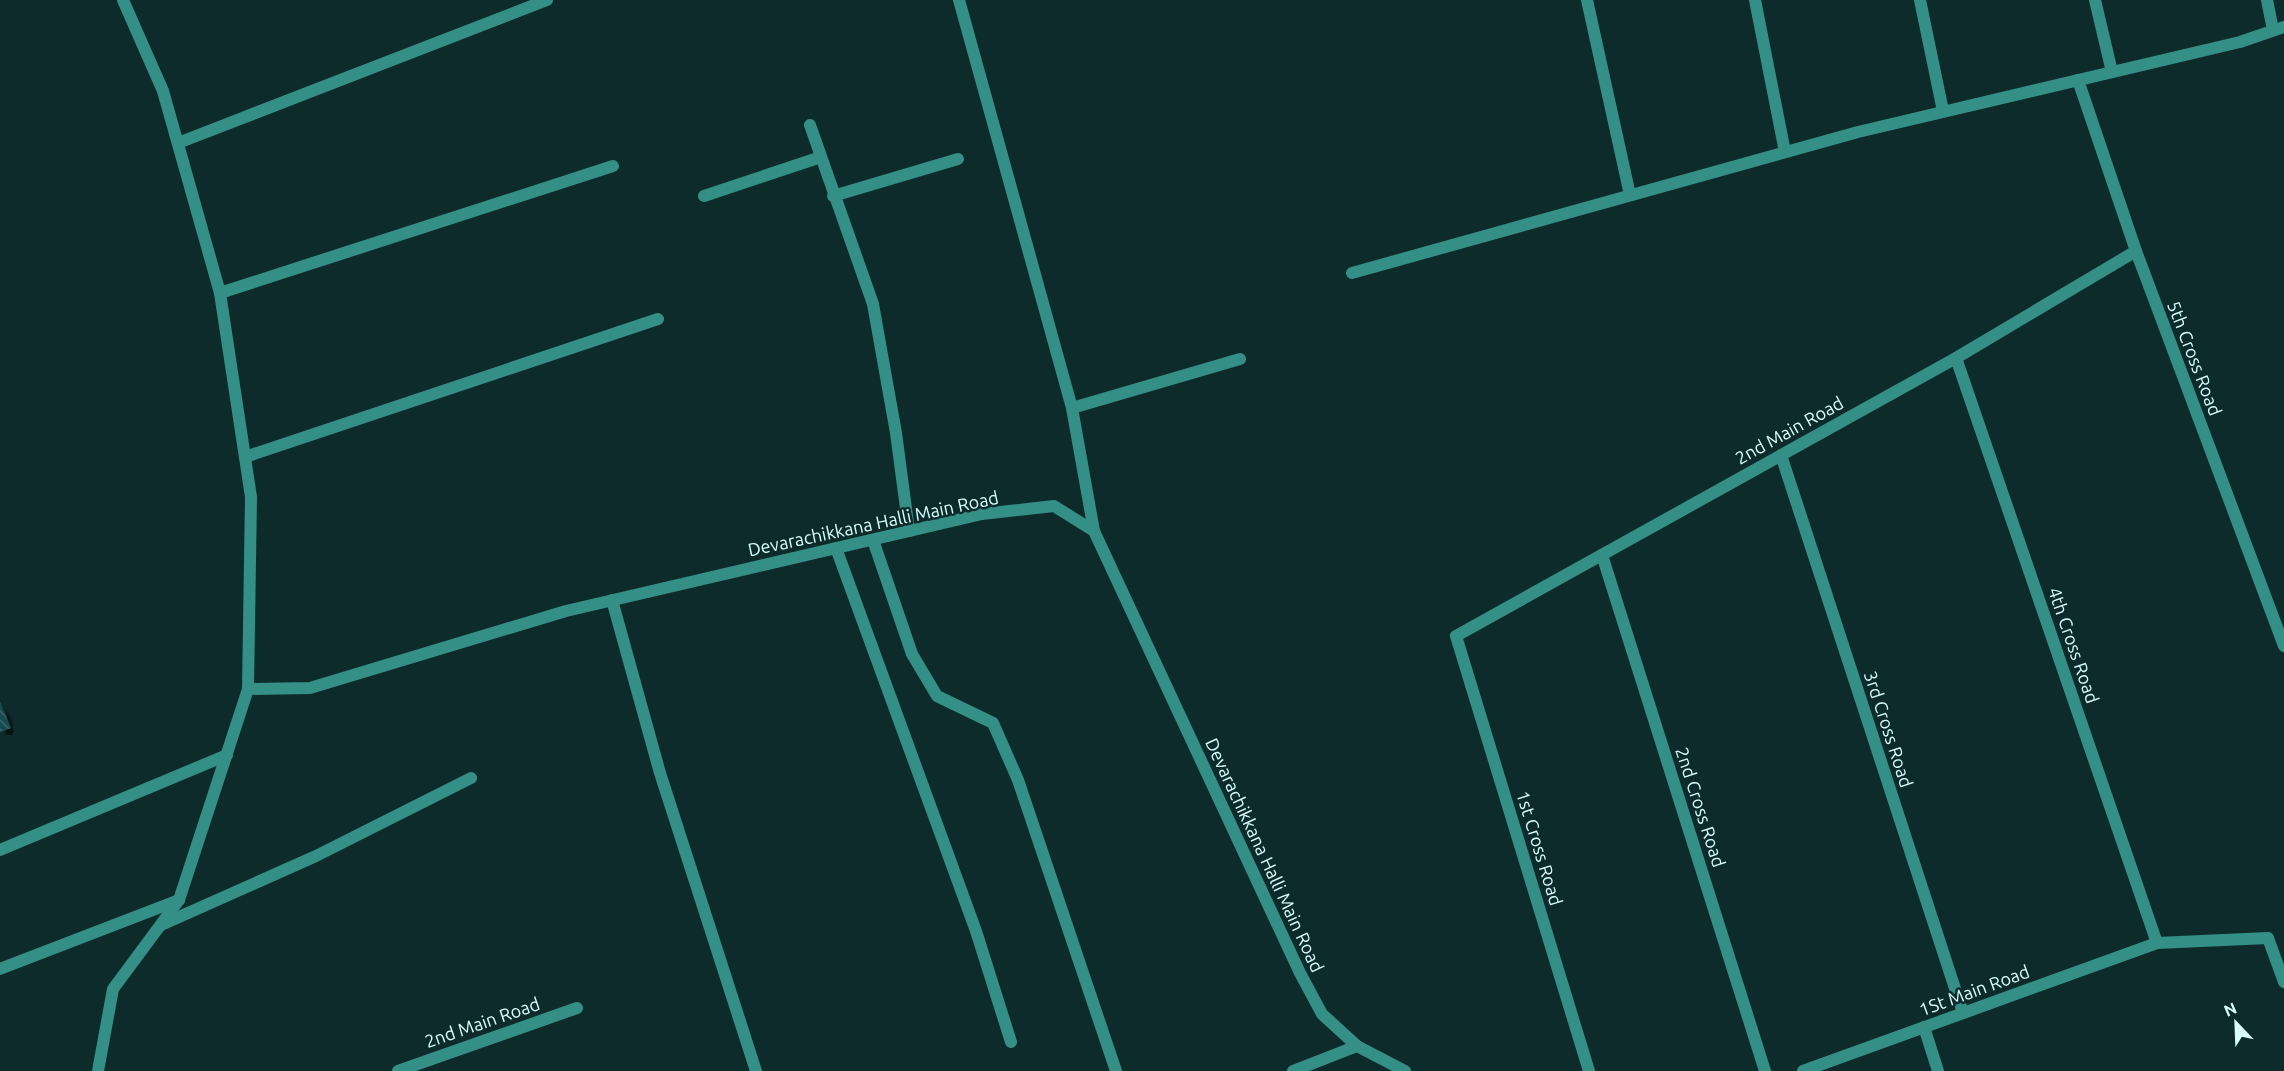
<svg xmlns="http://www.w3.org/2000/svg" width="2284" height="1071" viewBox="0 0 2284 1071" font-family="Ubuntu,sans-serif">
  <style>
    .building { fill: url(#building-back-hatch); filter: url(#shadow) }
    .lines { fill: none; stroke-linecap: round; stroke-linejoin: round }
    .service { stroke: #348f86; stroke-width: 12 }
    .minor { stroke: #348f86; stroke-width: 12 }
    .tertiary { stroke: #348f86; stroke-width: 12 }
    .labels { text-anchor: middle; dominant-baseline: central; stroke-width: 5; stroke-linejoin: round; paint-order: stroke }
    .street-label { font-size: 18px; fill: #d8fffe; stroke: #0e2b2c }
  </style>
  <defs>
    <pattern id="building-back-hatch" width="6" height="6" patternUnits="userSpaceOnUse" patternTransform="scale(1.5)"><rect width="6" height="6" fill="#184b4f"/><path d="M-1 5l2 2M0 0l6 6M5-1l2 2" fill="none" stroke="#396669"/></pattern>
    <filter id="shadow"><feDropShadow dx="5.5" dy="5.5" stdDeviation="1.5" flood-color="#0009"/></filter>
  </defs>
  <rect width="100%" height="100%" fill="#0e2b2c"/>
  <path class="building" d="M0 702 11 728 0 732Z"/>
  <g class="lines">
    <g class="service">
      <path d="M1587 0 1630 195"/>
      <path d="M704 196 821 157"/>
    </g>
    <g class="minor">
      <path d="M959 0 1072 408 1094 531"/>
      <path d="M1755 0 1785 152"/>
      <path d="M1920 0 1943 111"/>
      <path d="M2095 0 2112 72"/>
      <path d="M2267 0 2273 30"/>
      <path d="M2078 80 2136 251 2284 646"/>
      <path d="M810 125 873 304 896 433 909 531"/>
      <path d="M178 143 547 0"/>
      <path d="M833 196 958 159"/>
      <path d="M1352 273 1858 132 2240 42 2284 27"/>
      <path d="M220 293 613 166"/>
      <path d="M1956 358 2157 943"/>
      <path d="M1072 408 1240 359"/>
      <path d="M1781 455 1963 1013"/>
      <path d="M245 457 658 319"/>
      <path d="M873 540 912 654 937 696 993 723 1018 780 1116 1071"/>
      <path d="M836 548 976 931 1011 1042"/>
      <path d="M1602 555 1765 1071"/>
      <path d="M612 600 660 773 756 1071"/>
      <path d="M0 850 227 755"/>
      <path d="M161 925 316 856 471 778"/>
      <path d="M0 969 179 900"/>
      <path d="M1924 1027 1938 1071"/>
      <path d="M398 1071 577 1008"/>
      <path d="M1293 1071 1357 1046"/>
      <path d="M1589 1071 1456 636 1956 358 2136 251"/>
      <path d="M1803 1071 2157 943 2268 938 2284 982"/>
    </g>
    <g class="tertiary">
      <path d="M248 689 310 688 566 611 982 514 1054 506 1094 531 1300 973 1322 1014 1357 1046 1405 1071"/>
      <path d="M98 1071 113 989 179 900 248 689 251 497 220 293 163 91 123 0"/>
    </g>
  </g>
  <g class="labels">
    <g class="street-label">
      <text transform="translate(2195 358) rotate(69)">5th Cross Road</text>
      <text transform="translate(1789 430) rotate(-29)">2nd Main Road</text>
      <text transform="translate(873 523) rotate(-12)">Devarachikkana Halli Main Road</text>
      <text transform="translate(2074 645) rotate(71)">4th Cross Road</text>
      <text transform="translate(1889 729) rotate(72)">3rd Cross Road</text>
      <text transform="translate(1701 807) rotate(72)">2nd Cross Road</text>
      <text transform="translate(1540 848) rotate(73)">1st Cross Road</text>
      <text transform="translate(1265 855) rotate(65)">Devarachikkana Halli Main Road</text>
      <text transform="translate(1974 990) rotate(-20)">1St Main Road</text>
      <text transform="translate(482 1022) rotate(-19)">2nd Main Road</text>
    </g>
  </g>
  <g transform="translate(2236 1023) rotate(337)" stroke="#0e2b2c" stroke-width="4.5" paint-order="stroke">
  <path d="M0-4.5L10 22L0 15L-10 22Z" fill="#d8fffe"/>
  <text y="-9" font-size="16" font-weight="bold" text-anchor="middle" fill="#d8fffe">N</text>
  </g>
</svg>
